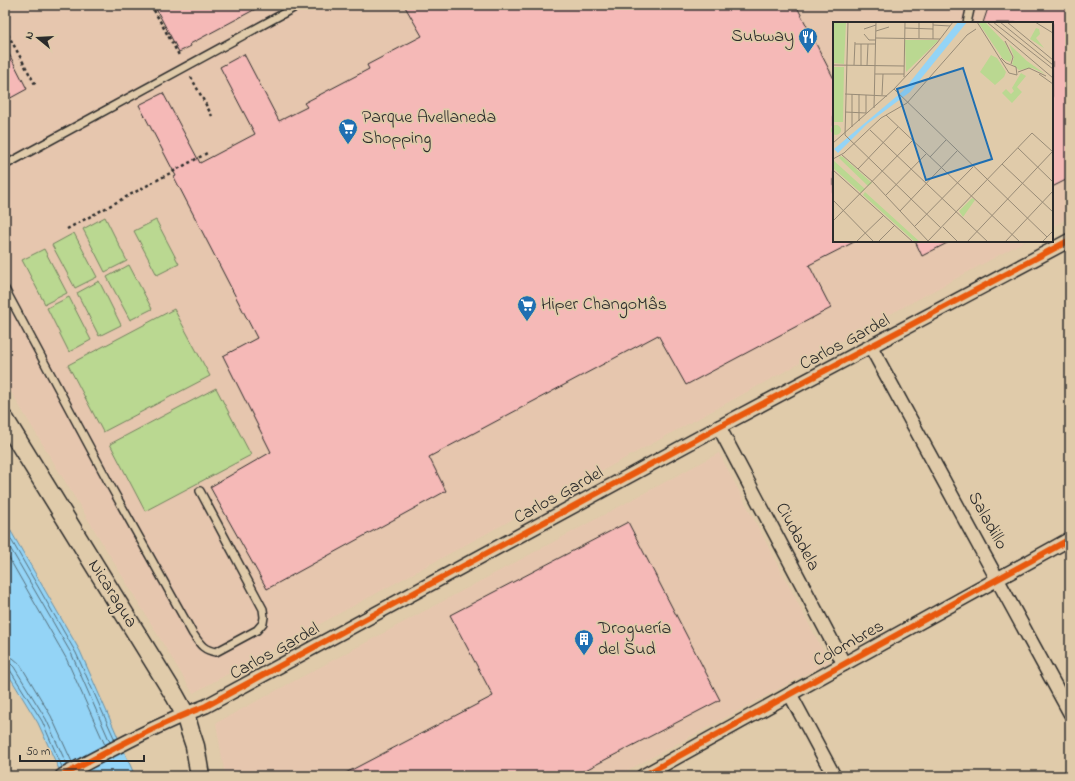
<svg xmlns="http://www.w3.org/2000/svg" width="1075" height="781" viewBox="0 0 1075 781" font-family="'Indie Flower',sans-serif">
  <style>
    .built { fill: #e6c6ae }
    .green { fill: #bad891; stroke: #72825e }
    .water { fill: #94d4f6; stroke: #6a90a5 }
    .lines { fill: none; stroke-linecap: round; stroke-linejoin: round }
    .shore { stroke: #556f7c; stroke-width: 1 }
    .building { fill: #f5b9b7; stroke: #2b2b2b }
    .lane-casing { stroke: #2b2b2b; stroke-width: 10 }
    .street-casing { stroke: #2b2b2b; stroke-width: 16 }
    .secondary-casing { stroke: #2b2b2b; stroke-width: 21 }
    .path { stroke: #2b2b2b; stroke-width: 2.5; stroke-dasharray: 3 3; stroke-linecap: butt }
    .lane { stroke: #e0cbaa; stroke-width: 7 }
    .street { stroke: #e0cbaa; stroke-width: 13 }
    .secondary { stroke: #e0cbaa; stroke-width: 18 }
    .cycleway-casing { stroke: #e0cbaa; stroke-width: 8 }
    .cycleway { stroke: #e8590c; stroke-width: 6 }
    .labels { text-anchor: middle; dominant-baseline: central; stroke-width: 3.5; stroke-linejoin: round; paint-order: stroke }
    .poi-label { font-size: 18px; fill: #2b2b2b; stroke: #e0cbaa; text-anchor: start }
    .street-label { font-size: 18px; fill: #2b2b2b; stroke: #e0cbaa }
    .inset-road { fill: none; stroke: #988b77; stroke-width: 1 }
    .view { fill: #1f6fb2; fill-opacity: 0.15; stroke: #1f6fb2; stroke-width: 2 }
    .inset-edge { fill: none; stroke: #2b2b2b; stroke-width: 2 }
  </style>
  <rect width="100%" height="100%" fill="#e0cbaa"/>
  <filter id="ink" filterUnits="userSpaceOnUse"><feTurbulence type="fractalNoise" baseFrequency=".025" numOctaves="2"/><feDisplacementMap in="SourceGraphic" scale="8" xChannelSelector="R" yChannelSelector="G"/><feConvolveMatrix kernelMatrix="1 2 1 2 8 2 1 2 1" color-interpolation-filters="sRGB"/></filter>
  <g filter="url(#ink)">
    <g class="built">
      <path d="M5 5H1070V217L1052 227V23H834V241H1025L193 693 5 382Z"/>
      <path d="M719 453 829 662 617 776H225L216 723Z"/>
    </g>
    <g class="green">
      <path d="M105 217 127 261 105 272 83 229Z"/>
      <path d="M156 220 179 264 157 275 134 231Z"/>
      <path d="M74 233 97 277 75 288 52 245Z"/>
      <path d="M44 249 67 293 45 304 22 260Z"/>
      <path d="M129 265 152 309 130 320 107 277Z"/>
      <path d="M99 281 121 325 99 336 77 293Z"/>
      <path d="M69 297 91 340 69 352 47 308Z"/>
      <path d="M174 309 210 376 103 432 68 365Z"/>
      <path d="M216 388 251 455 145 511 110 444Z"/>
    </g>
    <path class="water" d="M5 521 80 651 135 776H62L38 723 5 669Z"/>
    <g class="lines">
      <g class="shore">
        <path d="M5 529 76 653 115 740"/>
        <path d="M5 539 72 655 110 742"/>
        <path d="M5 551 66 658 105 745"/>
        <path d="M5 656 13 658 20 664 51 716 72 762"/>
        <path d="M5 663 11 664 14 667 46 719 67 765"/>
        <path d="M5 668H8L10 670 42 721 62 767"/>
      </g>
    </g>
    <g class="building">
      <path d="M154 5H263L190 44 191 46 179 52Z"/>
      <path d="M404 5H796L834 79V241H856L809 265 831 308 686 385 658 335 429 457 446 491 267 589 210 487 271 452 223 356 257 338 174 177 176 176 139 105 163 93 200 163 255 134 220 67 244 54 279 121 307 107 304 103 369 69 367 65 422 36Z"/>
      <path d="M989 5H1070V178L1052 187V23H983Z"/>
      <path d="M5 46 27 89 5 101Z"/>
      <path d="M915 241H951L922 256Z"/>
      <path d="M628 522 720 700 574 776H340L493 696 450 615Z"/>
    </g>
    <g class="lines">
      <defs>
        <g id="lane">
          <path d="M967 23 971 5"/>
          <path d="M5 165 299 5"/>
          <path d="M5 289 110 485 193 634C200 644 203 650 216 652L257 630 263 623 264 617 263 609 200 491"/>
        </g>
        <g id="street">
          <path d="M871 347 1070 713"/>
          <path d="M719 427 844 664"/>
          <path d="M790 694 834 776"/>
          <path d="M62 776C109 751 156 725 206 706L719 427 1070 240"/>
          <path d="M643 776 844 664 1070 539"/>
        </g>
        <path id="secondary" d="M5 420 175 696 185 714 190 731 195 746 200 776"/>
      </defs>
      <use href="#lane" class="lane-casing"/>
      <use href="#street" class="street-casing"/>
      <use href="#secondary" class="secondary-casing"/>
      <g class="path">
        <path d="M151 5 180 57"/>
        <path d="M5 29 36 86"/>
        <path d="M191 77 212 116"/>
        <path d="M67 229 209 152"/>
      </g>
      <use href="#lane" class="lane"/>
      <use href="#street" class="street"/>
      <use href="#secondary" class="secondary"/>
      <defs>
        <g id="cycleway">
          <path d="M62 776C109 751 156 725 206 706L719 427 1070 240"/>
          <path d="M643 776 844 664 1070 539"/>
        </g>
      </defs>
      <use href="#cycleway" class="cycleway-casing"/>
      <use href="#cycleway" class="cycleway"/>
    </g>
  </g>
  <defs>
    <symbol id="restaurant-pin" viewBox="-11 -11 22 30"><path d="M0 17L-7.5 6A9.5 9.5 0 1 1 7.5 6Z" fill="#1f6fb2" stroke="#e0cbaa"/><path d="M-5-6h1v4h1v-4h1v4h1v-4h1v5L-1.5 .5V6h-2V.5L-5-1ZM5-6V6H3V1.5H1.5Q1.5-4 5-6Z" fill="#fff"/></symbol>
    <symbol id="supermarket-pin" viewBox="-11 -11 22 30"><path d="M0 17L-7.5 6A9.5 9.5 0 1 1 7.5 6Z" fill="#1f6fb2" stroke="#e0cbaa"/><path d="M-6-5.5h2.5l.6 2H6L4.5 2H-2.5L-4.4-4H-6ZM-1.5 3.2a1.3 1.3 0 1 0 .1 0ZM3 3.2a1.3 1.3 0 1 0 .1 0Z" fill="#fff"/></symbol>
    <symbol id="building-pin" viewBox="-11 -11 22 30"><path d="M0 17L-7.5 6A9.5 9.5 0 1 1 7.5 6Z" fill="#1f6fb2" stroke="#e0cbaa"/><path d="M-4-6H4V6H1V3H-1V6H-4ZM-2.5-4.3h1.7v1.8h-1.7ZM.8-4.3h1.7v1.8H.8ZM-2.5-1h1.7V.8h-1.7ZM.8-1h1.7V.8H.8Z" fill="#fff"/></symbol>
  </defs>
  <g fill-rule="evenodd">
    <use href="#restaurant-pin" x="797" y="26" width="22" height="30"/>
    <use href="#supermarket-pin" x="337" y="117" width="22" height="30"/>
    <use href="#supermarket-pin" x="516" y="294" width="22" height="30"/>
    <use href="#building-pin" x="573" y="628" width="22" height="30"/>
  </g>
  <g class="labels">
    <g class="poi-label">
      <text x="794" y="37" text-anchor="end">Subway</text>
      <text x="362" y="118">Parque Avellaneda<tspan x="362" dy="21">Shopping</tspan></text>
      <text x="541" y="305">Hiper ChangoMâs</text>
      <text x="598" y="629">Droguería<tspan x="598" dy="21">del Sud</tspan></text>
    </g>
    <g class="street-label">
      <text transform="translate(845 343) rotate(-28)">Carlos Gardel</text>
      <text transform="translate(559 496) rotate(-29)">Carlos Gardel</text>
      <text transform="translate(987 521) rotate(61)">Saladillo</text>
      <text transform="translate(797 537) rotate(62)">Ciudadela</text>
      <text transform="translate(112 594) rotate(58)">Nicaragua</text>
      <text transform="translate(849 644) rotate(-29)">Colombres</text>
      <text transform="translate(275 652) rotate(-29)">Carlos Gardel</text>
    </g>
  </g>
  <g transform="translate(833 22)">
    <rect width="220" height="220" fill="#e0cbaa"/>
    <path d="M0 0H13L11 42 0 41ZM145 0H152L172 21 179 35 177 40 170 37ZM203 6 206 7 207 12 203 16 211 26 197 17ZM72 18H104L105 19 73 50ZM176 22 194 39 212 52 199 46 186 48 179 42 181 35ZM158 33 164 36 173 50 171 55 162 63 147 50ZM0 45H11L10 100H0ZM188 51 193 54 184 65 189 70 179 81 169 71 173 67 178 72 181 69 179 66ZM-2 108a5 5 0 1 1 10 0a5 5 0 1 1-10 0ZM7 134 10 135 39 161 35 164 6 136ZM0 138 32 167 28 171 0 146ZM32 170 87 220H82L30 173ZM139 176 142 178 130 195 126 189Z" fill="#bad891"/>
    <path d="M125 0H134L77 70 34 102 5 131 1 127 70 69Z" fill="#94d4f6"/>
    <path class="inset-road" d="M15 0 12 113 108 206M100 0V17M144 0 176 51 184 53 183 45 173 41 168 36M154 0 220 56M160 0 220 47M167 0 220 43M174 0 220 38M202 0 220 11M100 3 117 4M72 6 100 7M31 7 43 3M43 9 56 5M31 12 36 18H43M43 16 107 17M86 16V0M172 19 180 35 178 42M22 22H42M0 43 71 44M21 43 22 20M28 44V22M34 44 35 22M185 50 196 46 213 54M42 52H71M206 52 220 62M71 55 72 0M61 67 214 215M12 72 54 74M49 73 50 52M41 86 43 0M12 90 33 91M33 91V73M53 93 187 220M26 99V72M19 105V72M37 108 155 220M0 121 61 67 104 21 120 0M185 126 220 160M9 133 40 160 96 220M97 135 113 118M0 137 11 131 48 96 74 81 134 13 143 7M169 142 220 190M25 147 65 105M0 148 80 220M53 173 93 132M0 178 41 220M67 189 124 129M0 199 79 119M82 204 140 145M110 205 125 220M95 219 199 111 220 130M23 220 51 193M45 220 62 203M134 220 220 129M172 220 220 169M209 220 220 209"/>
    <path class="view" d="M130 46 159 137 93 158 64 67Z"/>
    <rect width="220" height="220" class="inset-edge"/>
  </g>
  <rect width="1075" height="781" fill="none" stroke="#e0cbaa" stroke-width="20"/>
  <rect x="10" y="10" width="1055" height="761" fill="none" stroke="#2b2b2b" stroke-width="1.5" filter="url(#ink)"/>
  <g transform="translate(38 38) rotate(288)" stroke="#e0cbaa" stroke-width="3" paint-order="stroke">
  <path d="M0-3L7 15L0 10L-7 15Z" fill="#2b2b2b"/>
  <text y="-6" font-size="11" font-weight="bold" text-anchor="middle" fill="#2b2b2b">N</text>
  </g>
  <path d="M20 755v6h124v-6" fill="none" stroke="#2b2b2b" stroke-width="2"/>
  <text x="26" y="755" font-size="12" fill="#2b2b2b" stroke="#e0cbaa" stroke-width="3" paint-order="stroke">50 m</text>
</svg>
